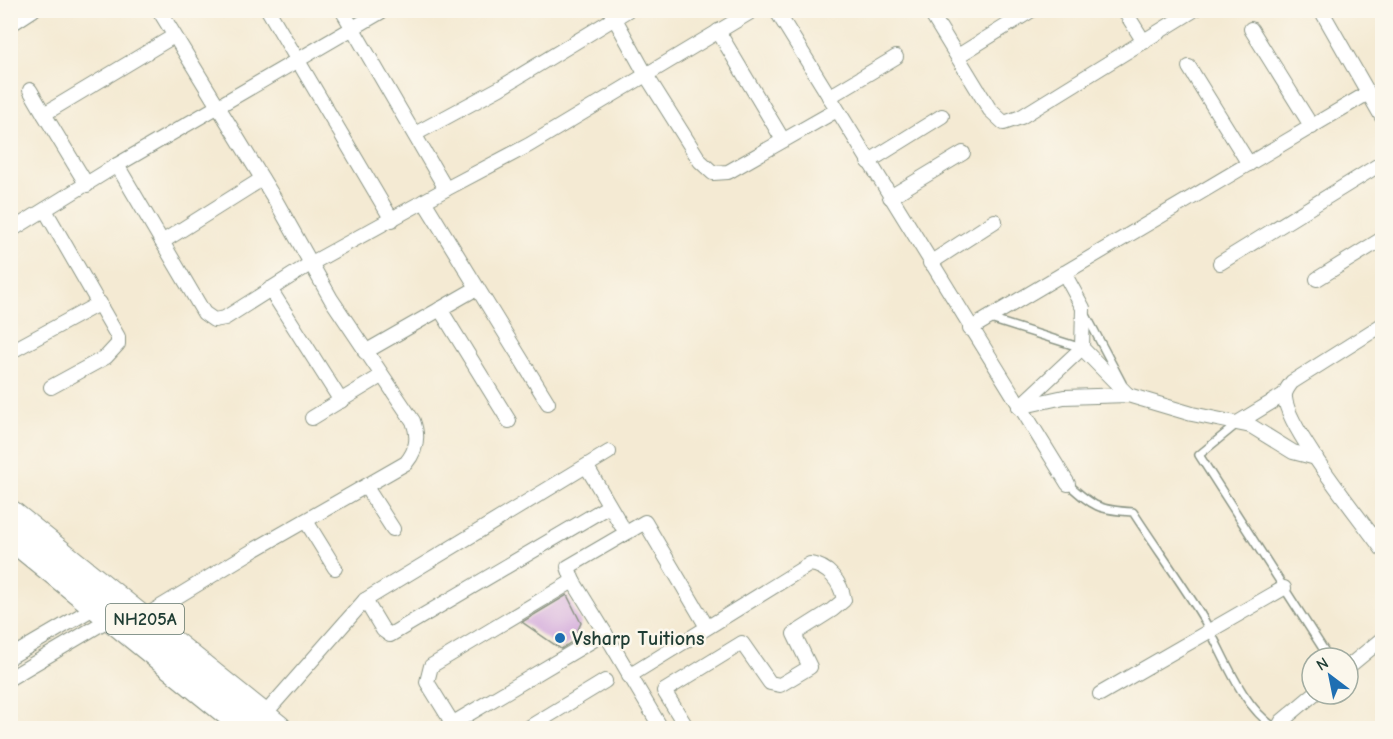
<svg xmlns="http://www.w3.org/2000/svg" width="1393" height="739" viewBox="0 0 1393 739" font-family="'Comic Neue',sans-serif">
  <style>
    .building { fill: #cd9fd9 }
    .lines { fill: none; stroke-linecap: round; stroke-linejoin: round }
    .lane-casing { stroke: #8a9484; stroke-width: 10 }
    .street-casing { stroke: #8a9484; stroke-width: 16 }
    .highway-casing { stroke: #8a9484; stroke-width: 28 }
    .lane { stroke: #fff; stroke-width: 7 }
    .street { stroke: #fff; stroke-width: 14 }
    .highway { stroke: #fff; stroke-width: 26 }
    .poi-dot { fill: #1f6fb2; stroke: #fbf7ec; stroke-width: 2 }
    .labels { text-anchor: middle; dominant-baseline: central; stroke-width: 5; stroke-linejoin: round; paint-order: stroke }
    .shield { fill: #fbf7ec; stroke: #61756b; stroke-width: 1.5 }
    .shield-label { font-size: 18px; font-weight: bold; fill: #1f3d34 }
    .poi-label { font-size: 20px; font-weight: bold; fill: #1f3d34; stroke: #fbf7ec; text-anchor: start }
  </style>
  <rect width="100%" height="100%" fill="#fbf7ec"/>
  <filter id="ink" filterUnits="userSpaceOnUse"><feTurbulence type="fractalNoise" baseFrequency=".0167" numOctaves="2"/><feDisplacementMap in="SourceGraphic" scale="12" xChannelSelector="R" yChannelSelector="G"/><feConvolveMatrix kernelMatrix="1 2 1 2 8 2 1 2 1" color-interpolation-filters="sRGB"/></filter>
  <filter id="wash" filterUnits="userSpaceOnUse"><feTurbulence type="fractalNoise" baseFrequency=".008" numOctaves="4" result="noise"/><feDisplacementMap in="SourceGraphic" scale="24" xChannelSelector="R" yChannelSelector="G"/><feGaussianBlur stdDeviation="1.35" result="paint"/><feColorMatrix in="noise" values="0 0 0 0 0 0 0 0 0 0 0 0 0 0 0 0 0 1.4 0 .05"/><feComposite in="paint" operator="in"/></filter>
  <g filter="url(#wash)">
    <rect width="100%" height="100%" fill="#f4ead3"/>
    <g id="blocks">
      <path class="building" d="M567 595 581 623 573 641 561 649 522 622Z"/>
    </g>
  </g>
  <g filter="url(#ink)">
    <use href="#blocks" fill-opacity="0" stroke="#8a9484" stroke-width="1.5"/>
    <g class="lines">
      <defs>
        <g id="lane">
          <path d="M1085 313 1122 383"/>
          <path d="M990 319 1082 348"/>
          <path d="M1237 424 1199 455 1329 658"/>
          <path d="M1068 484C1094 507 1098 510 1133 512 1155 546 1179 579 1200 613 1224 652 1237 701 1275 728"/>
        </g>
        <g id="street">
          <path d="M268 10 392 220"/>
          <path d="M610 10 646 75 700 161 713 173 728 172 837 110"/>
          <path d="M776 10 1068 484"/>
          <path d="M929 10 990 110 1004 123 1021 117 1194 10"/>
          <path d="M1124 10 1144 42"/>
          <path d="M1321 10 1382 117"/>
          <path d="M10 25 33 10"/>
          <path d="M1251 29 1312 127"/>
          <path d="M718 31 783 140"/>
          <path d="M958 56 1032 10"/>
          <path d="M1189 67 1249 164"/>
          <path d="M30 90 44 114"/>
          <path d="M829 97 896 57"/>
          <path d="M415 134 500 88 628 10"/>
          <path d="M868 162 942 116"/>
          <path d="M117 165 204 313 214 320 225 318 310 264 446 189 342 10"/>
          <path d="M87 185 44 114 174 36"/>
          <path d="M446 189 529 145 754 10"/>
          <path d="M890 197 963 153"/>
          <path d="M424 201 548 403"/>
          <path d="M45 210 118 337V344L106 357 51 387"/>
          <path d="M10 231 117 165 384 10"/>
          <path d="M162 242 262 179"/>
          <path d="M930 263 995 221"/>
          <path d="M1220 263 1382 163"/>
          <path d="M1317 279 1382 239"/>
          <path d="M270 289 341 401"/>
          <path d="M440 309 509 421"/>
          <path d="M1382 325 1292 382C1288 387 1284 392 1285 398 1288 430 1361 519 1382 549"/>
          <path d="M970 329 1368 93"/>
          <path d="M1082 348 1128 395"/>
          <path d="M10 352 100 303"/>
          <path d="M365 352 477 288"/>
          <path d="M1020 406 1082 348 1083 308 1064 273"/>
          <path d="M1019 407 1064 397 1128 395 1192 414 1251 426 1293 452 1316 458"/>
          <path d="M312 418 381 376"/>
          <path d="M1239 422 1285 394"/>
          <path d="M587 467 621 525"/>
          <path d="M366 487 393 529"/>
          <path d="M306 521 335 568"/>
          <path d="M573 581 568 567 645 522 707 627"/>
          <path d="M365 600 383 630 390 635 609 506"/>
          <path d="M137 621 254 550 406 463C417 450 419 437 413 421L331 299 277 203 159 10"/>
          <path d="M10 657 97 606"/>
          <path d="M1348 667 1382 639"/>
          <path d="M629 676 810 564C828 566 841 582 844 600L832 610 794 634 810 667 780 685 770 683 742 643 664 691 687 728"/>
          <path d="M10 678 111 618"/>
          <path d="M1100 694 1284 588"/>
          <path d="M263 716 365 600 609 452"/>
          <path d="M453 724 427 682 431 666 573 581 605 633"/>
          <path d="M445 728 605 633 661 728"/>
          <path d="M528 728 605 681"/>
          <path d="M1278 728 1282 721 1314 694"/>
        </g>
        <g id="highway">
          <path d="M10 513 278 728"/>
          <path d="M10 536 247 728"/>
        </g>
      </defs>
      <use href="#lane" class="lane-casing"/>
      <use href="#street" class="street-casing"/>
      <use href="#highway" class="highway-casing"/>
      <use href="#lane" class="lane"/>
      <use href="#street" class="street"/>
      <use href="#highway" class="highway"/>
    </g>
  </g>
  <circle class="poi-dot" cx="560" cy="638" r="6"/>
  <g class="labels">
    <rect class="shield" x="106" y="604" width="78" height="30" rx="4.5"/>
    <g class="shield-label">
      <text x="145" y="619">NH205A</text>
    </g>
    <g class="poi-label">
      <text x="572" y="638">Vsharp Tuitions</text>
    </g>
  </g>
  <rect width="1393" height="739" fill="none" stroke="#fbf7ec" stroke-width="36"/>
  <g transform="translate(1330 676) rotate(328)"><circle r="28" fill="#fbf7ec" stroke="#a3ada2" stroke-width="1.5"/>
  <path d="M0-4.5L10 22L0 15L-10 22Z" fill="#1f6fb2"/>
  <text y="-9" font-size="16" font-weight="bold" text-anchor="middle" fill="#1f3d34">N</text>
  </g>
</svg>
